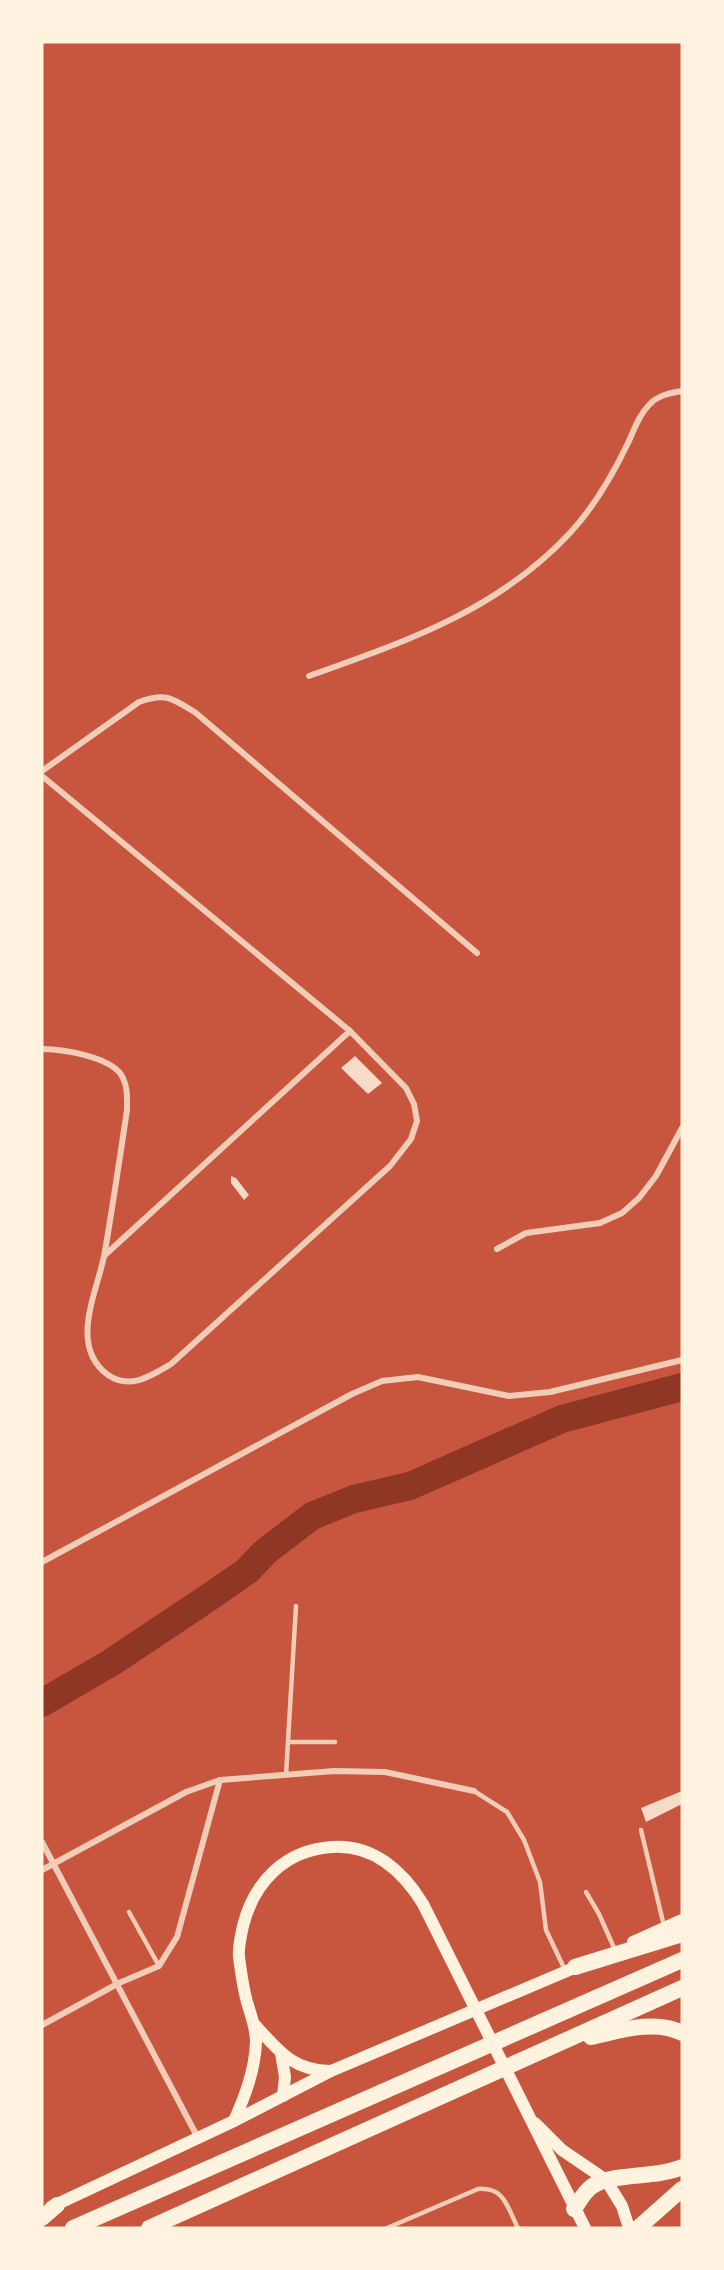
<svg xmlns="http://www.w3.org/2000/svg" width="724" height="2270" viewBox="0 0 724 2270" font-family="'Fira Sans',sans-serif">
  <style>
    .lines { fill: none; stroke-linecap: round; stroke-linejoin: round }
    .river { stroke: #8f3625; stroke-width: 28 }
    .building { fill: #f7dbc8 }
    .service { stroke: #f1ccb7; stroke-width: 4.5 }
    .minor { stroke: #f1ccb7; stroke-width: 6 }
    .secondary { stroke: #fff3e0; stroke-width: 12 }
    .motorway { stroke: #fff3e0; stroke-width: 16 }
  </style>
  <rect width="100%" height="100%" fill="#c8553d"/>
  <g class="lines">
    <path class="river" d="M42 1703 112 1662 199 1604 247 1571 265 1552 312 1516 354 1499 410 1486 562 1419 682 1387"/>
  </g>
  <g class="building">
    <path d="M355 1056 382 1083 368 1094 341 1068Z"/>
    <path d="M231 1176 236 1178 249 1195 244 1200 231 1183Z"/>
    <path d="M682 1791V1804L646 1822 641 1808Z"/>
  </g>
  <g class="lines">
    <g class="service">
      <path d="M290 1742H335"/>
      <path d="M286 1775 296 1606"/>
      <path d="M474 1791 507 1812 524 1840 540 1882 546 1930 565 1970"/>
      <path d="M641 1830 664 1926"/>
      <path d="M586 1892 599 1914 615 1950"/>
      <path d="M129 1912 159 1966"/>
      <path d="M387 2228 478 2189C505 2187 507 2207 518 2228"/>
    </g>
    <g class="minor">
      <path d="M309 676C407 641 497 611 570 533 593 508 613 474 627 445 634 431 638 416 649 405 658 395 670 393 682 391"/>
      <path d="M42 771 139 702C166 692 172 698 196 713L477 953"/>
      <path d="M42 776 350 1031 406 1088 414 1104 417 1121 411 1139 390 1166 171 1364C151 1376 130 1390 108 1375 67 1345 99 1289 105 1251 113 1204 120 1157 127 1110 127 1099 128 1088 123 1078 114 1057 62 1049 42 1049"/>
      <path d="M497 1249 526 1233 600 1223 622 1213 639 1198 656 1176 682 1128"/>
      <path d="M105 1255 350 1031"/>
      <path d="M42 1562 352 1394 382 1381 418 1377 509 1396 550 1392 682 1360"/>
      <path d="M42 1842 198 2138"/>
      <path d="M42 1870 186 1792 220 1780 334 1771 385 1772 474 1791"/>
      <path d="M42 2025 119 1983 159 1966 177 1937 220 1780"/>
    </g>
    <g class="secondary">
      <path d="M633 1942 682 1920"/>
      <path d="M255 2025C279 2051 292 2070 330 2071"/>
      <path d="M281 2053 285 2077 283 2096"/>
      <path d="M234 2121C245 2096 255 2070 256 2042 256 2027 251 2016 247 2002 243 1988 241 1972 239 1957 238 1947 241 1935 243 1926 254 1882 285 1850 332 1847 373 1844 403 1871 423 1904L585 2228"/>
      <path d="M535 2123 562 2150 606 2180 622 2206 629 2228"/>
      <path d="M51 2207 234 2121 331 2071 581 1965"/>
    </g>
    <g class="motorway">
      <path d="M575 1967 682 1934"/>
      <path d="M591 2037C618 2031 655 2019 682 2033"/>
      <path d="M574 2209C579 2202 584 2192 591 2187 611 2172 655 2179 682 2167"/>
      <path d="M42 2218 57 2205"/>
      <path d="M73 2228 682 1960"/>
      <path d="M149 2228 682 1988"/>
      <path d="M638 2228 682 2189"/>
    </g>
  </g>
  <rect width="724" height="2270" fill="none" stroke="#fff3e0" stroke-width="87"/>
</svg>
